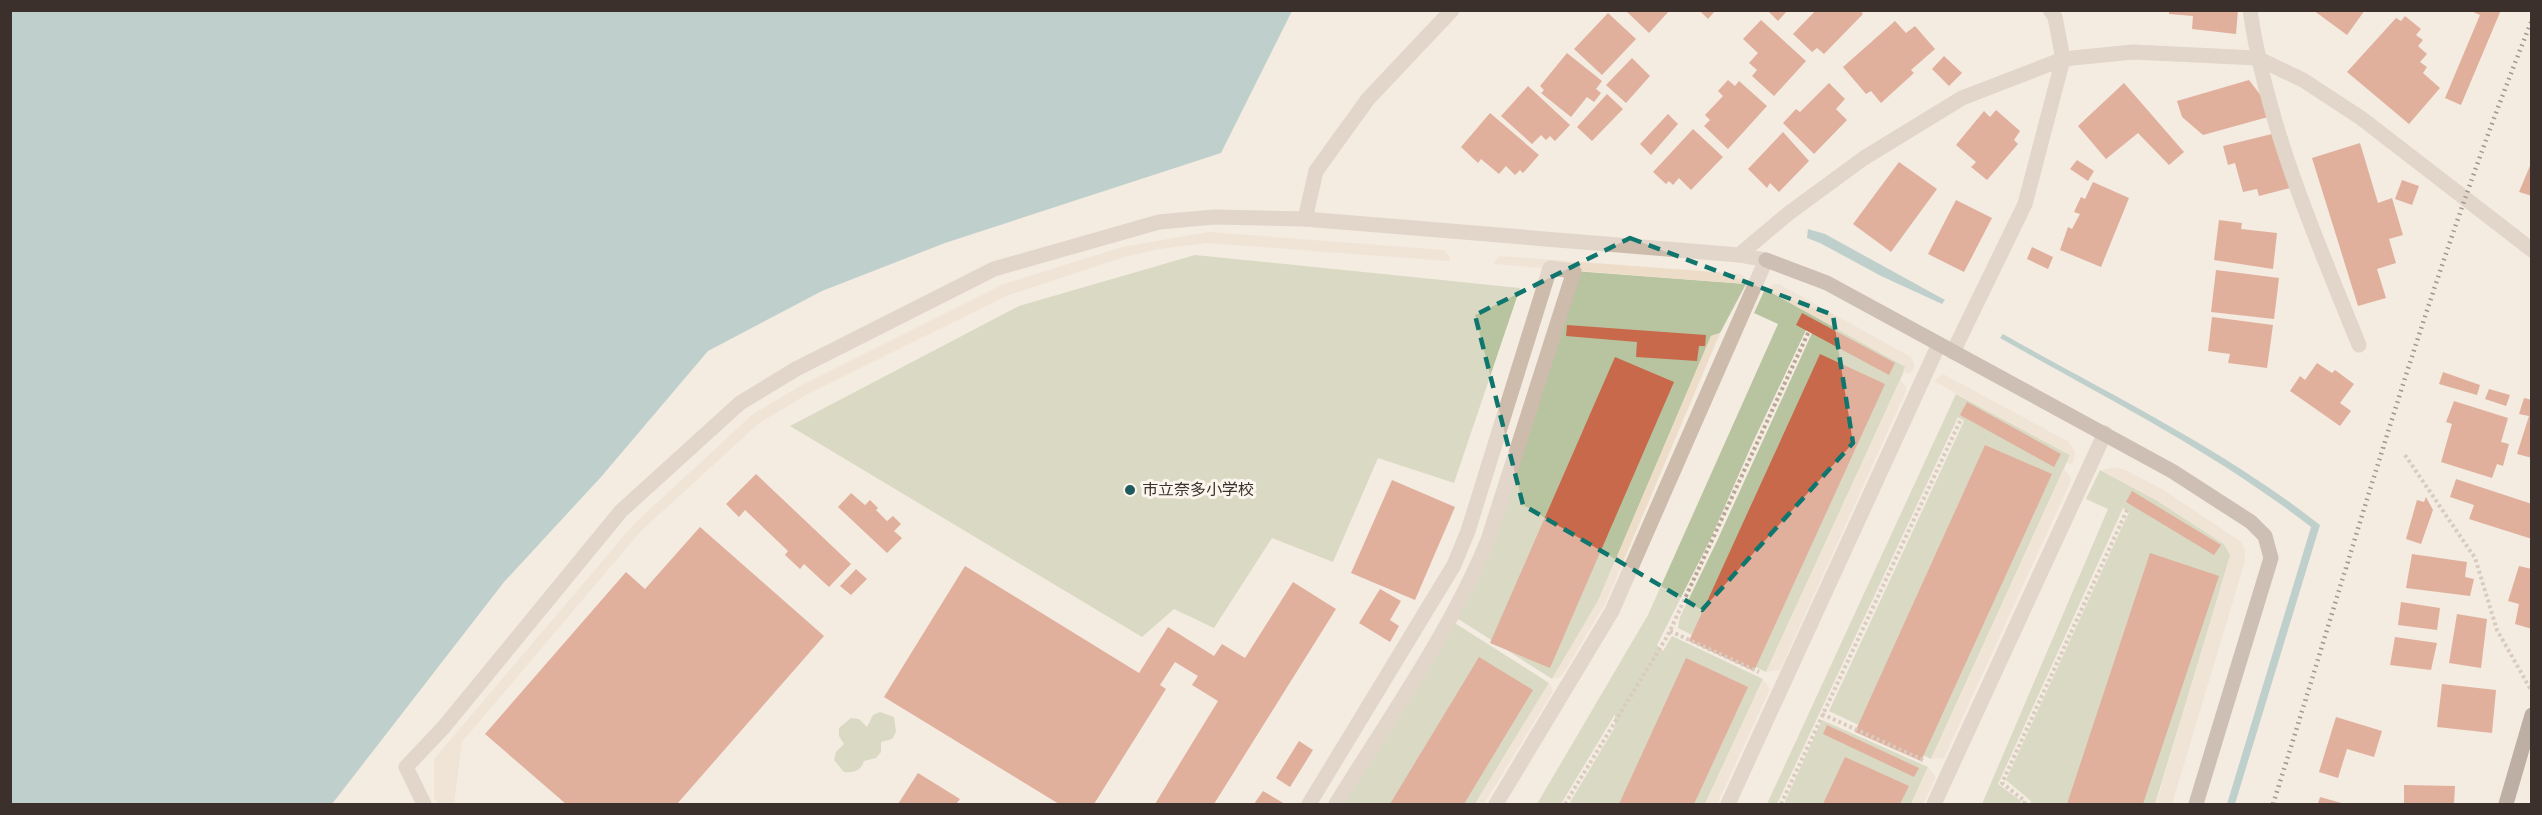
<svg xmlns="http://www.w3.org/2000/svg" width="2542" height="815" viewBox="0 0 2542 815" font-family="'Source Sans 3','Noto Sans JP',sans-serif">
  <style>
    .green { fill: #b8c4a0 }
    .plaza { fill: #ecdcc8 }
    .water { fill: #7fb0b2 }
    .building { fill: #c8694b }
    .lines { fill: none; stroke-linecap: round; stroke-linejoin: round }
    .path { stroke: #b9a596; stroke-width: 4; stroke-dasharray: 3 3; stroke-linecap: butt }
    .lane { stroke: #cdbbac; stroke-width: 15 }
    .street { stroke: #cdbbac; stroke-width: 15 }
    .secondary { stroke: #a18a7d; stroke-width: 15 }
    .primary { stroke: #7d675c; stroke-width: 15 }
    .rail { stroke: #3b302b; stroke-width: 4.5; stroke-dasharray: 1.5 4.5; stroke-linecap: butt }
    .marked { fill: none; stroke: #0f766e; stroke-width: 4.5; stroke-dasharray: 12 8; stroke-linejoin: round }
    .poi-dot { fill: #1f5a5e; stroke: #fbf5ee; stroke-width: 2 }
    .labels { text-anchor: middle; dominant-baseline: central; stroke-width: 6; stroke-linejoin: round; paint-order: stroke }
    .poi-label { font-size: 16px; fill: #3b302b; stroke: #fbf5ee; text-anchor: start }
  </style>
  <rect width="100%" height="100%" fill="#f4ebe1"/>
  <g class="green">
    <path d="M1195 255 1520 288 1454 483 1378 458 1333 562 1272 538 1214 628 1174 609 1142 637 790 426 1019 306Z"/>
    <path d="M1574 271 1746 284 1720 333 1711 336 1598 601 1552 679 1452 615 1473 575Z"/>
    <path d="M1765 289 1906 367 1766 672 1678 628 1680 617 1717 541 1812 333 1806 330 1753 442 1711 538 1657 645 1663 651 1672 636 1763 679 1705 804H1569L1615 727V714L1561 804H1537L1648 615 1778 324 1754 313Z"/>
    <path d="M1956 394 2070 455 1931 759 1829 711 1964 421 1958 417 1777 804H1767Z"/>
    <path d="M2100 470 2156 500 2224 544 2231 555 2155 804H2030L2031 801 2006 780 2129 512 2123 508 1998 784 2021 801 2020 804H1982L2108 509 2086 499Z"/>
    <path d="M1450 620 1549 683 1475 804H1336Z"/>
    <path d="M880 712 894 717 896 732 892 739 881 742V752L876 758 864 761C861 771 853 773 844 772L834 760 836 752 844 744 839 736V728L851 718 859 719 867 727 873 715Z"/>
    <path d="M1822 720 1928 767 1911 804H1784Z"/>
  </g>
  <g class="plaza">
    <path d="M1209 232 1444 250 1450 258 1449 261 1207 243 1159 249 1124 257 1006 296 806 395 758 424 640 532 462 742 454 804H439L434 798V759L634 524 753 414 802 385 1004 284 1122 247Z"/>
    <path d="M1499 256 1741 274 1746 279V284L1494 264Z"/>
    <path d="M1774 284H1779L1911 357 1915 366 1913 370 1909 374 1903 372 1905 366 1765 289Z"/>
    <path d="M1720 333 1606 602 1563 674 1559 678 1552 679 1598 601 1711 336Z"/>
    <path d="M1943 374 2069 442 2075 452 2074 461 2071 464 2067 463 2070 455 1934 381Z"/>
    <path d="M1900 380 1906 387V391L1780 670 1766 672Z"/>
    <path d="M2114 468 2123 469 2162 489 2240 541 2245 550V561L2172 804H2156L2230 555 2224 544 2156 500 2100 470Z"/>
    <path d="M2064 469 2071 478 2070 483 1944 758 1931 759Z"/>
    <path d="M1763 679 1770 689 1717 804H1705Z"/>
    <path d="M1549 683 1553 691 1484 804H1475Z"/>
    <path d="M1928 767 1936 777 1923 804H1911Z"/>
  </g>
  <g class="water">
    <path d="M10 11 11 10 1292 11 1221 153 945 243 822 291 708 351 601 477 504 582 332 804H11Z"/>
    <path d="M1808 229 1825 234 1945 300 1942 304 1881 276 1820 243 1807 238Z"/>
    <path d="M2003 334C2111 395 2222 448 2320 525L2235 804H2227L2311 527C2215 452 2106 398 2000 338Z"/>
  </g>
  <g class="building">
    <path d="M1625 10H1670L1649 33Z"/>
    <path d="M1699 10H1716L1708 19Z"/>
    <path d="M1767 10H1788L1778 21Z"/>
    <path d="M1816 10H1860L1863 14 1824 54 1817 48 1812 52 1793 34Z"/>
    <path d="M2169 10H2238L2236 34 2192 29 2193 16 2169 14Z"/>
    <path d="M2313 10H2365L2347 35Z"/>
    <path d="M2469 10H2501L2461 105 2445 98 2480 15Z"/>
    <path d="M1608 13 1636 39 1602 75 1574 49Z"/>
    <path d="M2405 16 2421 29 2416 35 2423 40 2418 46 2427 54 2420 62 2427 67 2423 73 2440 88 2409 124 2347 72 2396 18 2401 21Z"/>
    <path d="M1761 20 1806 61 1774 96 1752 76 1757 70 1749 63 1758 53 1743 39Z"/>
    <path d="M1895 21 1906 33 1915 26 1935 49 1911 70 1914 73 1881 103 1871 91 1866 94 1843 67Z"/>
    <path d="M1567 53 1602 81 1596 89 1601 93 1594 102 1587 97 1571 117 1541 93 1544 90 1540 86Z"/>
    <path d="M1944 56 1962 73 1949 86 1932 69Z"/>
    <path d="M1632 58 1650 76 1626 103 1606 85Z"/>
    <path d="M1728 80 1735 86 1739 81 1767 106 1728 149 1704 126 1710 120 1705 115 1723 96 1718 91Z"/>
    <path d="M2249 80 2262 97 2268 117 2203 135 2182 117 2177 101Z"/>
    <path d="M1829 83 1845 99 1836 109 1847 120 1814 154 1783 123 1796 109 1800 112Z"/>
    <path d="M2124 83 2184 152 2169 165 2138 133 2106 159 2078 126Z"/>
    <path d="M1528 86 1570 125 1555 141 1550 136 1546 140 1541 135 1532 144 1501 116Z"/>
    <path d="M1607 94 1623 109 1592 141 1577 127Z"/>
    <path d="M1996 110 2020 131 2014 140 2018 144 1987 180 1971 167 1976 162 1956 145 1984 111 1990 117Z"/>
    <path d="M1490 113 1539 155 1523 173 1520 170 1515 175 1506 166 1499 174 1481 159 1478 163 1461 147Z"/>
    <path d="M1668 114 1678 124 1651 155 1640 144Z"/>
    <path d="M1693 129 1723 157 1691 190 1679 178 1673 185 1669 181 1666 184 1653 172Z"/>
    <path d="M1783 132 1809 161 1779 192 1770 183 1767 188 1748 169Z"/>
    <path d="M2276 133 2290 188 2259 196 2257 189 2243 192 2235 163 2228 165 2223 146Z"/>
    <path d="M2360 143 2378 203 2392 198 2403 235 2389 239 2396 263 2377 269 2386 298 2358 306 2312 158Z"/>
    <path d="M2077 160 2094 171 2088 181 2070 169Z"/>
    <path d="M2532 161V196L2519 192Z"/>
    <path d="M1899 162 1937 189 1891 252 1853 224Z"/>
    <path d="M2402 180 2419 186 2412 205 2395 199Z"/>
    <path d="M2093 182 2129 198 2101 267 2060 250 2068 227 2072 229 2080 214 2074 212 2081 197 2085 199Z"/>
    <path d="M1956 200 1992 218 1964 272 1928 254Z"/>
    <path d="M2219 220 2242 223 2241 229 2277 233 2273 269 2214 260Z"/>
    <path d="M2032 247 2053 257 2048 269 2027 259Z"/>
    <path d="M2216 270 2279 278 2274 319 2211 312Z"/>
    <path d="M1802 313 1895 363 1889 375 1796 325Z"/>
    <path d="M2212 317 2273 325 2267 368 2228 363 2230 354 2208 351Z"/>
    <path d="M1567 325 1706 335 1705 346H1699L1697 361 1636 357 1637 342 1566 336Z"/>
    <path d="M1820 354 1885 384 1754 671 1689 641Z"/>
    <path d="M1615 357 1674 382 1550 668 1490 643Z"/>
    <path d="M2317 363 2332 373 2335 370 2354 384 2340 403 2351 411 2340 426 2290 391 2300 376 2305 380Z"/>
    <path d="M2443 372 2480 385 2477 395 2439 384Z"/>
    <path d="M2489 389 2510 395 2506 406 2485 399Z"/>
    <path d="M2524 398 2532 400V458L2517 454 2529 416 2519 414Z"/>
    <path d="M2454 401 2508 418 2501 442 2509 444 2503 466 2497 464 2492 478 2441 462 2452 424 2446 422Z"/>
    <path d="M1967 402 2061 454 2054 467 1960 415Z"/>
    <path d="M1985 445 2052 474 1921 761 1855 732Z"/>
    <path d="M756 474 851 564 829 587 804 564 800 569 785 555 788 551 745 510 739 517 726 504Z"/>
    <path d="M2456 479 2532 504V539L2469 519 2474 505 2450 497Z"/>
    <path d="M1392 480 1455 507 1415 600 1351 573Z"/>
    <path d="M2132 491 2221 545 2214 555 2126 502Z"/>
    <path d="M851 493 865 505 870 500 878 508 876 510 887 521 893 516 901 524 894 531 902 538 887 553 838 507Z"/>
    <path d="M2426 497 2433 510 2421 544 2406 539 2417 500 2424 502Z"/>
    <path d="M700 527 824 636 677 804H566L485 734 626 572 645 589Z"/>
    <path d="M2150 553 2219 576 2143 804H2067Z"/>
    <path d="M2412 554 2467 562 2465 577 2474 579 2470 596 2406 588Z"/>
    <path d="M965 566 1139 673 1168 627 1214 656 1222 644 1245 658 1293 582 1336 609 1214 804H1155L1218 701 1192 685 1198 676 1175 662 1160 685 1166 689 1094 804H1059L884 697Z"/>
    <path d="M2519 566 2532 569V629L2515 624 2519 604 2508 601Z"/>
    <path d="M856 569 867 579 851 595 840 586Z"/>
    <path d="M1380 589 1401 601 1390 620 1399 626 1390 642 1359 623Z"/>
    <path d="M2401 602 2440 608 2437 630 2398 625Z"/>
    <path d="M2457 614 2487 619 2481 668 2449 663Z"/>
    <path d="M2395 637 2437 643 2431 670 2390 665Z"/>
    <path d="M1479 657 1533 690 1464 804H1390Z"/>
    <path d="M1686 658 1748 687 1694 804H1619Z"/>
    <path d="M2442 684 2496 690 2492 733 2437 727Z"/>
    <path d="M2336 717 2382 731 2374 757 2347 749 2338 778 2319 772Z"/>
    <path d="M1827 725 1919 768 1914 777 1823 734Z"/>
    <path d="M1299 741 1313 750 1290 787 1276 778Z"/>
    <path d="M1845 757 1909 786 1900 804H1823Z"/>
    <path d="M918 773 960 799 956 804H898Z"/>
    <path d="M2404 785 2455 786 2454 804H2404Z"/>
    <path d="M1263 791 1285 804H1254Z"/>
    <path d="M2320 797 2345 804H2318Z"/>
  </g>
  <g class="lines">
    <g class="path">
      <path d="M2405 455 2475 558 2497 630 2531 690"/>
      <path d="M1670 631 1759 672"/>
      <path d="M1822 714 1925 761"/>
      <path d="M1565 804 1668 635 1809 331"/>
      <path d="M1781 804 1961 419"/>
      <path d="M2024 804 2025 801 2002 783 2127 510"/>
    </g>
    <g class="lane">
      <path d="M1496 804 1612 611 1766 260"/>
      <path d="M1728 804 1939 344"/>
      <path d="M1934 804 2105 433"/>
    </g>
    <g class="street">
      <path d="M2250 10C2267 127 2315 236 2359 345"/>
      <path d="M1305 219 1316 171 1368 99 1452 10"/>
      <path d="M1739 255 1789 213 1864 158 1962 98 2063 59 2133 52 2257 58 2303 80 2361 118 2532 250"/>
      <path d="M1953 352 2025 204 2063 59 2055 17 2050 10"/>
      <path d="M424 804 406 767 443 728 621 511 740 403 796 369 994 269 1159 222 1214 217 1305 219 1739 255 1766 260"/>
      <path d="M1309 804 1454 565 1468 531 1550 268 1574 271 1488 540C1449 634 1389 718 1336 804"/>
    </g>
    <path class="secondary" d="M1766 260 1827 283 2172 471 2251 522 2265 536 2271 558 2196 804"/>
    <path class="primary" d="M2506 804 2532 715"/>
    <path class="rail" d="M2273 804C2356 542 2429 276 2532 20"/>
  </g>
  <path d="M0 0H2542V815H0ZM1630 238 1833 315 1853 443 1702 610 1523 505 1475 315Z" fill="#f4ebe1" fill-opacity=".55" fill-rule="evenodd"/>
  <path class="marked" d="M1630 238 1833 315 1853 443 1702 610 1523 505 1475 315Z"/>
  <circle class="poi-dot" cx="1130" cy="490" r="6"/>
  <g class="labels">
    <g class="poi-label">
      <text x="1142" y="490">市立奈多小学校</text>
    </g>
  </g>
  <rect width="2542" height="815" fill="none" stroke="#3b302b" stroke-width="24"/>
</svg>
